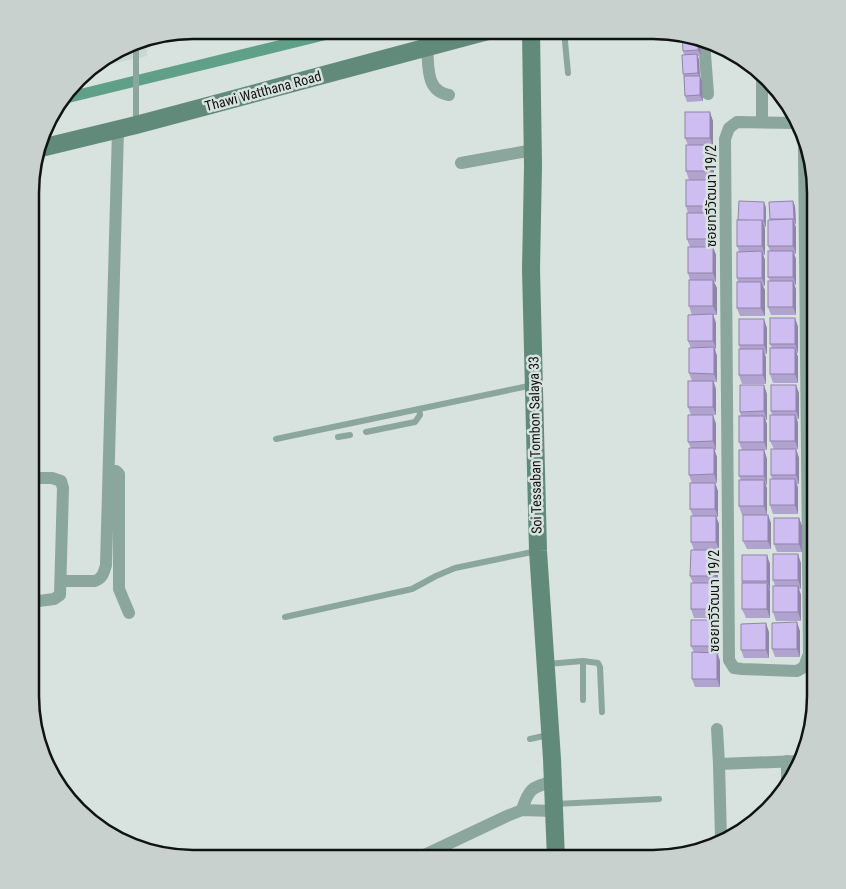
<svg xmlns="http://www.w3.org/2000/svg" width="846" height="889" viewBox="0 0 846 889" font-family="'Roboto Condensed','Noto Sans Thai',sans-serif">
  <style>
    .built { fill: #c7d9d2 }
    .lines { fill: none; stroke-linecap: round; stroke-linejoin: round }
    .canal { stroke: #60a089; stroke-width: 11 }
    .lane { stroke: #8ba69c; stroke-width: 6 }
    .street { stroke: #8ba69c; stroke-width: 12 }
    .secondary { stroke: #618a7b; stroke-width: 18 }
    .wall { fill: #b1a3cf }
    .shaded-wall { fill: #9084a9 }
    .building { fill: #cebdf1; stroke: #9084a9 }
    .labels { text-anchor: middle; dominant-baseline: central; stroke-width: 5; stroke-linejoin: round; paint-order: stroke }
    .street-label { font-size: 14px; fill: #0f1311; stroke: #d8e2de }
    .rim { fill: none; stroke: #0f1311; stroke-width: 2.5 }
  </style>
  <rect width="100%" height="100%" fill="#d8e2de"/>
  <path class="built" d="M147 38V56L88 69 140 39Z"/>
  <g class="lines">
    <path class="canal" d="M62 99 344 30"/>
    <g class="lane">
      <path d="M564 31 568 73"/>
      <path d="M136 41V124"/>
      <path d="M366 432 415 422 420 415 419 409"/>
      <path d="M338 437 350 435"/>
      <path d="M276 439 533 385"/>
      <path d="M285 617 412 589 436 576 455 568 537 551"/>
      <path d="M547 664 583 661 598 663 600 667 602 712"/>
      <path d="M583 700V661"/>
      <path d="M530 739 548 735"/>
      <path d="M555 804 659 799"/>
    </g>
    <g class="street">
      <path d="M704 41 708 94"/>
      <path d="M427 47C429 66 425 91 449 95"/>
      <path d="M762 77V122"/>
      <path d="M796 123 737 122 729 128 725 139 729 660 734 668 742 669 797 671 804 667 809 654 804 149"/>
      <path d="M461 163 533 150"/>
      <path d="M109 471H116L119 474V589L129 613"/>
      <path d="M61 581H95C103 578 104 572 106 565L118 130"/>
      <path d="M31 602 54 599 60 595 63 488 61 481 52 478H31"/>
      <path d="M717 729 719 764 721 839"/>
      <path d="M787 761V786"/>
      <path d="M719 764 799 761"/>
      <path d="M522 810C528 790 532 786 553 782"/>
      <path d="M416 859 507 816 522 810 554 811"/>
    </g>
    <g class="secondary">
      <path d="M531 31 533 166 531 269 538 551 552 759 556 859"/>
      <path d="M37 149 136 125 488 31"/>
    </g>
  </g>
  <g class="wall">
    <path d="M682 34 700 40 701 56H698L699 60 700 77 702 81 703 101 687 102 685 96 684 78 683 74 684 54 683 51Z"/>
    <path d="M713 121V147H711L714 154V180H711L714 188V214H712L714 221V247H713L716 255V282H714L717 288V315H713L716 323V349H715L717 356V382H714L716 389V415H713L716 424V450H714L717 457V483H715L718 491V517H716L719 524V550H701L718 559V585H717L719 592V618H694L691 609 693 583 690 576 694 550 691 542 693 516 690 509 692 483 689 475 691 448 688 442 691 415 688 407 692 381 689 373 691 348 688 341 692 315 689 306 690 280 688 273 690 247 687 239 688 213 686 206 689 180 686 171 688 145 685 138Z"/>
    <path d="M764 202 766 208V227H764L765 229V255H763L765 260V286H763L765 290V316H740L737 308 738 282 737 278 739 251 737 246 738 220Z"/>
    <path d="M795 206 796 224H795L796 228V254H794L796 259V285H794L796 289V315H771L768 307 770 281 768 277 770 251 768 246 770 220Z"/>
    <path d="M795 318 798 327V353H796L798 357V383H773L770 374 772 348 770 344Z"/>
    <path d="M767 328V354H765L766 358V384H742L739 375 740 349 739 345Z"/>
    <path d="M799 393V419H797L798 423V449H796L799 458V484H797L798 488V514H773L770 505 772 479 771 475 774 449 770 441 772 415 771 411Z"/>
    <path d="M767 394V420H765L767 424V450H764L767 459V485H766L767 489V515H768L771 523V549H747L743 541V515H742L739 506 741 480 739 476 742 450 739 442 741 416 740 412Z"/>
    <path d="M799 518 802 526V552H777L774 544Z"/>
    <path d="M801 563V589H799L801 595V621H776L773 612 775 586 773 580Z"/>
    <path d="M770 564V618H746L742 609V581Z"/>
    <path d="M716 620 719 628V654H718L720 661V687H695L692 679 694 652 691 646Z"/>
    <path d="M800 631V657H775L772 649Z"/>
    <path d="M769 632V658H744L741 650Z"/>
  </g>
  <g class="shaded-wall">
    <path d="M698 39 700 40 701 56 698 50Z"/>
    <path d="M697 54 699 60 700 77 702 81 703 101 700 95V78L698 73Z"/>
    <path d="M710 112 713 121V147L710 138Z"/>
    <path d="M711 145 714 154V180L711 171Z"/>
    <path d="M711 180 714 188V214L711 206Z"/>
    <path d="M793 201 795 206 796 224 794 219Z"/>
    <path d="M764 202 766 208V227L764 221Z"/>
    <path d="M711 213 714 221V247L711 239Z"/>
    <path d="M793 219 796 228V254L793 246Z"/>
    <path d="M762 220 765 229V255L762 246Z"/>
    <path d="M713 247 716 255V282L713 273Z"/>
    <path d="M762 251 765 260V286L762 278Z"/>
    <path d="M793 251 796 259V285L793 277Z"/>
    <path d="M713 280 717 288V315L713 306Z"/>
    <path d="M793 281 796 289V315L793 307Z"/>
    <path d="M761 282 765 290V316L761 308Z"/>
    <path d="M713 314 716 323V349L713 341Z"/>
    <path d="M795 318 798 327V353L795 344Z"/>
    <path d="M764 319 767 328V354L764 345Z"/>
    <path d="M714 347 717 356V382L714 374Z"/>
    <path d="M795 348 798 357V383L795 374Z"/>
    <path d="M763 349 766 358V384L763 375Z"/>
    <path d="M713 381 716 389V415L713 407Z"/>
    <path d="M764 385 767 394V420L764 411Z"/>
    <path d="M796 385 799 393V419L796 411Z"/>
    <path d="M713 415 716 424V450L713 441Z"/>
    <path d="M795 415 798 423V449L795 441Z"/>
    <path d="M764 416 767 424V450L764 442Z"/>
    <path d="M714 448 717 457V483L714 474Z"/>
    <path d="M796 449 799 458V484L796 475Z"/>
    <path d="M764 450 767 459V485L764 476Z"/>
    <path d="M795 479 798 488V514L795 505Z"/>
    <path d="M764 480 767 489V515L764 506Z"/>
    <path d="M715 483 718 491V517L715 509Z"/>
    <path d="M768 515 771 523V549L768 541Z"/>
    <path d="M716 516 719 524V550L716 542Z"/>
    <path d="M799 518 802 526V552L799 544Z"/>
    <path d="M715 550 718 559V585L715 576Z"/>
    <path d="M798 554 801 563V589L798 580Z"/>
    <path d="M767 555 770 564V590L767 581Z"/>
    <path d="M716 583 719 592V618L716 609Z"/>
    <path d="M767 583 770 592V618L767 609Z"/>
    <path d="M798 586 801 595V621L798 612Z"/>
    <path d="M716 620 719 628V654L716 646Z"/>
    <path d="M797 622 800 631V657L797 649Z"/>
    <path d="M766 623 769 632V658L766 650Z"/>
    <path d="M717 653 720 661V687L717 679Z"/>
  </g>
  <g class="building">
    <path d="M682 34 698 39V50L683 51Z"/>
    <path d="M697 54 698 73 683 74 682 55Z"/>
    <path d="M684 76H700V95L685 96Z"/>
    <rect x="685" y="112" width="25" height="26"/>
    <rect x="686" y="145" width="25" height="26"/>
    <rect x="686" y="180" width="25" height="26"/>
    <path d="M739 201 764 202V221L738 220Z"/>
    <path d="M793 201 794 219H770L769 202Z"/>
    <rect x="687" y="213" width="24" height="26"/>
    <path d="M793 219V246H768V220Z"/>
    <rect x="737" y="220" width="25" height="26"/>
    <rect x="688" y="247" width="25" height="26"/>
    <path d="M762 251V278H737V252Z"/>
    <rect x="768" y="251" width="25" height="26"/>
    <rect x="689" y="280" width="24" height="26"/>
    <rect x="768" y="281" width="25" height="26"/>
    <rect x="737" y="282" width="24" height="26"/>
    <path d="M713 314V341H688V315Z"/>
    <rect x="770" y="318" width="25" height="26"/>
    <rect x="739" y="319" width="25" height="26"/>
    <path d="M714 347V374L689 373V348Z"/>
    <rect x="770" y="348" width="25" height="26"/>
    <rect x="739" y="349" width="24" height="26"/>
    <rect x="688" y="381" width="25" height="26"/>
    <path d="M740 385H764V411L740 412Z"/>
    <rect x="771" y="385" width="25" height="26"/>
    <path d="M688 415H713V441L688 442Z"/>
    <rect x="770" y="415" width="25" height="26"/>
    <rect x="739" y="416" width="25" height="26"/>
    <path d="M689 448H714V474L689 475Z"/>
    <rect x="771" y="449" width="25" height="26"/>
    <rect x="739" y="450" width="25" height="26"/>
    <rect x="770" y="479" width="25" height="26"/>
    <rect x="739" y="480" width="25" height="26"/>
    <rect x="690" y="483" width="25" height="26"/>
    <rect x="743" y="515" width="25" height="26"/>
    <rect x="691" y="516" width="25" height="26"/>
    <rect x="774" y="518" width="25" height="26"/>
    <path d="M691 550H715V576H690Z"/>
    <rect x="773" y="554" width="25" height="26"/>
    <rect x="742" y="555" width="25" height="26"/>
    <rect x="691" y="583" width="25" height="26"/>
    <rect x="742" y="583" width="25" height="26"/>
    <rect x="773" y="586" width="25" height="26"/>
    <rect x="691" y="620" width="25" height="26"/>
    <path d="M797 622V649H772V623Z"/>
    <path d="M766 623V650H741V624Z"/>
    <path d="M692 652 717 653V679H692Z"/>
  </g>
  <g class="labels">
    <g class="street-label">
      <text transform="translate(263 91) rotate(-15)">Thawi Watthana Road</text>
      <text transform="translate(711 196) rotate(-90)">ซอยทวีวัฒนา 19/2</text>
      <text transform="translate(535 445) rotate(-91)">Soi Tessaban Tombon Salaya 33</text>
      <text transform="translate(714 601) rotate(-90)">ซอยทวีวัฒนา 19/2</text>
    </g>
  </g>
  <path d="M0 0H846V889H0ZM193 39H653A154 154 0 0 1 807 193V696A154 154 0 0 1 653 850H193A154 154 0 0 1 39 696V193A154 154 0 0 1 193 39Z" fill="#c8d1ce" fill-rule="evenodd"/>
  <path class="rim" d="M193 39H653A154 154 0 0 1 807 193V696A154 154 0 0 1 653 850H193A154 154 0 0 1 39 696V193A154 154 0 0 1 193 39Z"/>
</svg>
